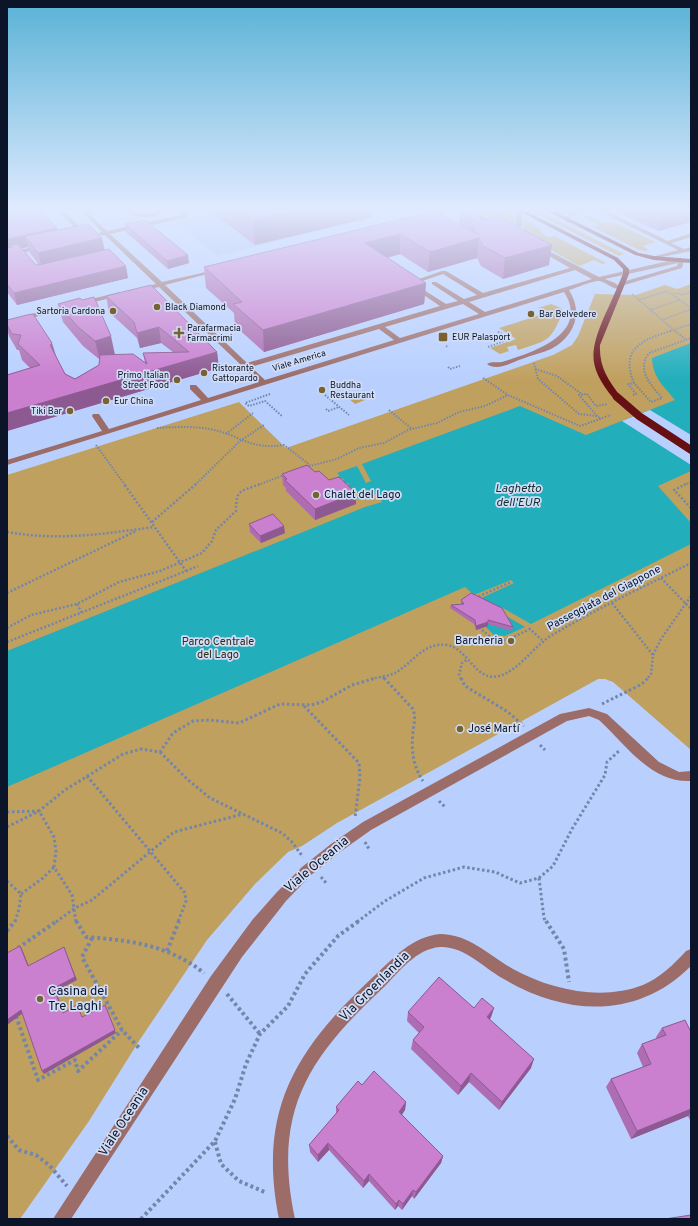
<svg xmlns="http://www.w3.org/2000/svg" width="698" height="1226" viewBox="0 0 698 1226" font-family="Overpass,sans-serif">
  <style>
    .built { fill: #aac2f5 }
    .green { fill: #c0a05e }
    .water { fill: #22aebb }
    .pier { fill: #b9d0ff }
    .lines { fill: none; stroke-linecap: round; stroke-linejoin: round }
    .path-far4 { stroke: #7485aa; stroke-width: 1.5; stroke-dasharray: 1 1; stroke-linecap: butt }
    .path-far3 { stroke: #7485aa; stroke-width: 2; stroke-dasharray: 1.5 1.5; stroke-linecap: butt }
    .path-far2 { stroke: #7485aa; stroke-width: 2.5; stroke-dasharray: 2 2; stroke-linecap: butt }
    .path-far1 { stroke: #7485aa; stroke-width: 3; stroke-dasharray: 2.5 2.5; stroke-linecap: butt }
    .path { stroke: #7485aa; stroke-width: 4; stroke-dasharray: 3 3; stroke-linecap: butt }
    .minor { fill: #9c6c68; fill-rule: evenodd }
    .major { fill: #661014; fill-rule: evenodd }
    .major-bridge { stroke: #661014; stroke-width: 8 }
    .wall { fill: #ae6db2; fill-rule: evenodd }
    .shaded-wall { fill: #8d5991 }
    .building { fill: #ca7fcf; stroke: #8d5991 }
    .poi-dot { fill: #786232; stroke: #d1ddf5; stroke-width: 1.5 }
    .labels { text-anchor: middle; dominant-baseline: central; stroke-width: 3.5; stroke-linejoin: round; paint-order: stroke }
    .far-poi-label { font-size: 9px; fill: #0b1429; stroke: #d1ddf5; text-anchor: start }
    .far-street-label { font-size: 9px; fill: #0b1429; stroke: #d1ddf5 }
    .poi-label { font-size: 11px; fill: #0b1429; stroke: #d1ddf5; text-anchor: start }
    .street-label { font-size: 11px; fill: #0b1429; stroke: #d1ddf5 }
    .park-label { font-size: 11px; fill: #322916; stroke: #d1ddf5 }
    .water-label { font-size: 12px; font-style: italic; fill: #143033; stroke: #d1ddf5 }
    .near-street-label { font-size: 13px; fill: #0b1429; stroke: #d1ddf5 }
    .near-poi-label { font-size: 13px; fill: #0b1429; stroke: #d1ddf5; text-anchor: start }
  </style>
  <rect width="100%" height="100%" fill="#b9d0ff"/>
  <path class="built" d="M184 208H413L217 256 174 221 195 217Z"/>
  <g class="green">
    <path d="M491 208H503L513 213 515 224H501L479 211Z"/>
    <path d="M525 208H533L624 254 619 256Z"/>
    <path d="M590 216 604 223H615L656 242 643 246 649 250 644 251 639 250 593 227 599 225 581 217Z"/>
    <path d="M524 219 542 230 540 232 548 237 555 236 606 263 602 264 594 260 579 266 541 244 543 240 523 229Z"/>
    <path d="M691 284V750L613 682 605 679H598L337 823 302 846 288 852 255 884 207 940 139 1041 89 1121 20 1219H7V475L239 402 286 448 553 355 572 345 578 336 595 294 636 295 665 285 677 289Z"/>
    <path d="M551 304 561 308 563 312C550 342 549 340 518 350L516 345 507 347 509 351 500 354 490 348 516 339 499 328 546 313 538 308Z"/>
    <path d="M362 392 370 398 355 404 347 397Z"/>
  </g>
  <path class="water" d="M691 343V471L658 486 691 523V544L531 624 501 607 496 610 525 627 505 636 494 635 464 606 514 583 511 580 474 595 465 587 7 787V651L365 507 382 502 378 493 364 499 362 498 359 499 356 497 360 495 358 493 354 494 351 491 354 489 352 488 349 489 346 486 349 485 348 483 344 484 341 482 344 480 342 478 339 479 337 477 340 476 337 473 357 466 366 483 371 481 362 464 520 406 586 435 675 400C663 385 653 378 652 358Z"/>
  <path class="pier" d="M650 410 691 435V465L622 421Z"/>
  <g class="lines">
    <g class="path-far4">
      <path d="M490 208 495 213"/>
      <path d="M497 214 508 215"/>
      <path d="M632 294 676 332"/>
      <path d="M673 294 678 293 682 295 691 292"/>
      <path d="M639 300 667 291 691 308"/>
      <path d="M650 310 680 300"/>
      <path d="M662 320 691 309"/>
      <path d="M667 332 691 324"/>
    </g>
    <g class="path-far3">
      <path d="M675 331 685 339"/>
      <path d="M446 346 448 347"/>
      <path d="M488 347 510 339 497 331"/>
      <path d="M534 363 538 379 579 414 597 416 601 419"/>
      <path d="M448 367 450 369 460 366"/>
      <path d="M224 369 231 376"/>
      <path d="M535 369 557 376 583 395"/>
      <path d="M483 378 508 395 580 426 611 415"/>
      <path d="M634 383C620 349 641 340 671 331"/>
      <path d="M270 394 245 403 249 406 265 401 282 416"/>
      <path d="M325 395 349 415"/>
      <path d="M633 395 636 394 628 384 634 383 651 402 662 398C651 385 636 370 649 353L691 338"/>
      <path d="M326 409 328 411 339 407"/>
      <path d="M389 410 412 429"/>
      <path d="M597 416 579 395 587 394 596 406 608 404"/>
      <path d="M157 428C174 427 193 426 210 429 241 435 248 450 284 445L310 465"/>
      <path d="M226 434 253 413"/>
      <path d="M96 445 125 485"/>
      <path d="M306 467 337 459 359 448 384 443 408 430 437 423 459 412 485 406 508 395"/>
      <path d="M195 485 240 441 264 425"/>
      <path d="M258 485 284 475"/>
      <path d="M684 485 691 482"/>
    </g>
    <g class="path-far2">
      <path d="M686 484 674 490 691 508"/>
      <path d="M152 522 196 484"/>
      <path d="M7 532C57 541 105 534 154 527"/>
      <path d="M186 571 198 566"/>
      <path d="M661 578 691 609"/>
      <path d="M7 593 136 531"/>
      <path d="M475 598 511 582"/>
      <path d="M612 603 653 655 651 674 647 679"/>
      <path d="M77 604 82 613"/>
      <path d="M479 627C500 648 506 640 530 629L542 640"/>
      <path d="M7 628 31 615 77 604 119 582 160 571 202 553 212 541 216 530 236 511C236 488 241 492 260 484"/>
      <path d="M7 642 186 571 124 484"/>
      <path d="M653 655 661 639 691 596"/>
      <path d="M383 677 384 679"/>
      <path d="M371 679C379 677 388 676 395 673 413 663 423 642 447 645 468 648 475 682 499 676 519 671 535 644 554 634 598 608 645 586 691 563"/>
      <path d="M461 679 459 675 462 663 468 659"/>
    </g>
    <g class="path-far1">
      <path d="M384 678 413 709C416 717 414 724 413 732 411 750 413 766 423 781"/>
      <path d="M461 678 465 686 508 712 524 726"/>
      <path d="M602 704 642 684 648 678"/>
      <path d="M304 706 359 763 360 777 355 818"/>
      <path d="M540 745 545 750"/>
      <path d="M160 752 187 779 210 798 282 833 292 842 303 857"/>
      <path d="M87 776 185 893 186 901 178 922"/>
      <path d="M439 801 446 808"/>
      <path d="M7 812 39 811 54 837 56 851 54 867 72 895 76 922"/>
      <path d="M7 827 39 811 65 790 123 754 141 749 160 752 173 733 193 721 209 720 239 723 280 704 311 705 322 702 352 685 376 678"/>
      <path d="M365 842 369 849"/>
      <path d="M321 877 327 884"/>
      <path d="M539 878 544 918 546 922"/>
      <path d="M7 881 21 894 19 909 15 922"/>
      <path d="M21 894 43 878 54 867"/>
      <path d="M56 922 75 908 92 900 174 832 243 814"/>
      <path d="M357 922 385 901 424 878 464 867 495 872 520 883 539 878 553 866 572 829 605 775 607 762 620 750"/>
    </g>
    <g class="path">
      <path d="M76 921 86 937C129 940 169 945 204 973"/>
      <path d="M546 921 564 949 569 982"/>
      <path d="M7 931 15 921"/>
      <path d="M92 938 82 957 122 1030 140 1049"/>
      <path d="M18 948 57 921"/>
      <path d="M167 951 179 921"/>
      <path d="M227 994 260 1034"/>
      <path d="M16 1016 38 1080 75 1060 78 1071 122 1030"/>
      <path d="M7 1136 19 1150 36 1155 49 1165 67 1186"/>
      <path d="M215 1142 221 1164 239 1181 267 1193"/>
      <path d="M141 1219 215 1141 235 1099 246 1064 260 1034 288 1006 305 974 338 936 359 921"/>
    </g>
    <g class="minor">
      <path d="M55 208H61L84 231 88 232V234L80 233Z"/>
      <path d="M78 208H100L87 212 107 231 181 215 174 208H180L187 215V217L185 218 110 234 162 282 219 269V271L165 285 247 363 440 306 412 287V285H416L446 304 458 301 432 284V282H436L464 299 477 295 443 274 422 281 419 279 442 271H446L483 293 570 268 537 249 536 248 539 246 599 277 681 258 684 260 682 268 621 286 618 284 619 283 677 266 678 263 605 279 615 283 620 287V289C614 290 607 283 600 281 593 280 576 288 569 290 584 313 574 337 551 349 542 353 532 355 522 359 512 362 497 372 487 364 492 361 497 363 502 362 532 353 591 334 564 292L7 465V460L102 431 92 416 93 414H99L109 429 201 400 190 389V385H196L208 398 259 382 159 287 137 291V289L156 284 105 235H99V233L102 232ZM575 270 592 279 485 312 469 302ZM463 304 479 314 400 338 385 327ZM379 329 394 340 265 380 251 367Z"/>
      <path d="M122 208H128L141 214 157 211V208H162L164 211C152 221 133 218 122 208Z"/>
      <path d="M451 208H461L428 218 425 216Z"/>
      <path d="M467 208 498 224 499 225 494 226 461 209Z"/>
      <path d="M519 208 522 210V226L511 233H507V231L516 225V210Z"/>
      <path d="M593 208H600L668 241 691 233V237L671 243 684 249 691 247V251L652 259V257L678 250Z"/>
      <path d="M551 210H578L581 212 570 218 571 221 568 223 565 221 564 217 570 214 549 213V211Z"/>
      <path d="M41 245 43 246V248L7 257V253Z"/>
      <path d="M120 292 123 294 122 295 7 324V320Z"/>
      <path d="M589 708 607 714 659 762 679 772 691 771V781C651 783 626 745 599 720L589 716 567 721 371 830 340 852 311 875 286 901 242 957 71 1219H53L211 976 253 919 277 892 302 867 331 844 363 822 560 714Z"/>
      <path d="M440 934C469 934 490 956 513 969 551 990 602 1001 643 985 660 978 674 964 686 951L691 949V966C637 1020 565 1016 502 978 483 967 464 946 440 947 416 949 400 971 384 987 308 1058 272 1111 295 1219H279C257 1110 296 1049 373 977 394 958 411 937 440 934Z"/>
    </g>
    <g class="major">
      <path d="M513 208H520L618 258 629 269V274L600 345C599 367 608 380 621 397L620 399H614C588 367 589 353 604 317 611 302 617 288 623 274V269L614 260Z"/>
      <path d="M541 208H548L639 253 654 256 691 259V263L654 260 635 255Z"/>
    </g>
    <path class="major-bridge" d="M617 397 639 416 691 450"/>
  </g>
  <g class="wall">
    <path d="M7 208 105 250 128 278 17 305 7 292ZM28 247 30 253 39 265 35 264 22 248Z"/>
    <path d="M206 208H372V217L255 245Z"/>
    <path d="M460 208H477V222L549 265 503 279 481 266 477 258 428 272 400 254 387 258 426 283 424 304 264 352 235 326 234 313 206 288 204 267 460 225 459 221Z"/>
    <path d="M618 208H691V222L658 231 617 212Z"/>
    <path d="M125 224 189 263 168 269 126 232Z"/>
    <path d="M106 296 217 352 219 368 7 431V375L30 368 22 360 19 350H17L9 336 7 329V320L56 356 65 374 75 379 99 365V359L83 346 63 322 58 304 115 354 145 363 143 353 173 352 161 343 140 348 137 338 109 312Z"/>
    <path d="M315 472 329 480 356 493V504L315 520 286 491V488L283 485 282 474Z"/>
    <path d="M249 524 285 533 261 543 250 532Z"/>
    <path d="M461 600 513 627 512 631 488 624V626L476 630 474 624 450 608 451 605 461 604Z"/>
    <path d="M474 1008H494L490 1020 531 1068 499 1110 469 1082 458 1095 411 1049 413 1040 419 1033 407 1021 408 1012Z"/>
    <path d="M662 1028 691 1032V1122L688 1116 631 1139 606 1087 611 1079 643 1067 637 1053 642 1044 657 1039 656 1037Z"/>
    <path d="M362 1085 406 1102 405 1110 402 1115 443 1156 441 1163 414 1199 412 1196 402 1210 398 1206 395 1210 369 1181 363 1188 329 1150 318 1162 310 1152 309 1145 336 1114V1107Z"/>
  </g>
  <g class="shaded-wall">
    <path d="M306 208H372V217L255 245 253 221Z"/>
    <path d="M675 208H691V222L658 231 663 212Z"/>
    <path d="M57 228 60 240 25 236 28 247 12 250V247L10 245 11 250 8 251 7 247V239Z"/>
    <path d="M400 234V254L364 264 365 243Z"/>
    <path d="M102 238 106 256 43 270 38 253Z"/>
    <path d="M479 238 477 258 428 272 430 252Z"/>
    <path d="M552 245 549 265 503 279 505 258Z"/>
    <path d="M188 255 189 263 168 269 167 261Z"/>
    <path d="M126 266 128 278 17 305 14 293Z"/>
    <path d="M426 283 424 304 264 352 263 330Z"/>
    <path d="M159 327 161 343 140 348 137 333Z"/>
    <path d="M111 336 115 355 100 360 95 341Z"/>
    <path d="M52 343 57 359 50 345Z"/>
    <path d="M217 352 219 368 7 431V413Z"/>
    <path d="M356 493V504L315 520V509Z"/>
    <path d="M284 526 285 533 261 543 260 536Z"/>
    <path d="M488 622V626L476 630V626Z"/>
    <path d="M20 946 22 949 30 969 28 966Z"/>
    <path d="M64 947 77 980 56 991 65 1016 63 1013 54 988Z"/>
    <path d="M105 1005 116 1033 44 1074 42 1071Z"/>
    <path d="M494 1008 491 1017 485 1026 487 1017Z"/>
    <path d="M21 1010 23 1013 7 1025V1020Z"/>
    <path d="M534 1059 531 1068 499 1110 502 1102Z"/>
    <path d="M471 1073 469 1082 458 1095 461 1086Z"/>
    <path d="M406 1102 405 1110 398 1119 399 1112Z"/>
    <path d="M691 1109V1112L688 1116 631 1139 637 1131Z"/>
    <path d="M328 1143 329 1150 318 1162V1155Z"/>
    <path d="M443 1156 441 1163 414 1199 416 1192Z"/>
    <path d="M369 1174V1181L363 1188 364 1181Z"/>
    <path d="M413 1190 412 1196 402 1210 403 1204Z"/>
    <path d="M399 1200 398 1206 395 1210 396 1204Z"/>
  </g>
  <g class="building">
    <path d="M7 208H38L57 228 7 239Z"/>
    <path d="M236 208H306L253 221Z"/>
    <path d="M464 208H477V222L497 216 552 245 505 258 483 246 479 238 430 252 400 234 365 243 426 283 263 330 233 304 242 302 204 267 435 211 477 234Z"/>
    <path d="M656 208H675L663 212Z"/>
    <path d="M145 220 188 255 167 261 125 224Z"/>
    <path d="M88 224 102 238 38 253 25 236 62 229Z"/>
    <path d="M18 244 35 264 38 265 109 249 126 266 14 293 7 284V248L12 247 10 245Z"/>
    <path d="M151 285 217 352 7 413V375L40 365 18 344 21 335 12 334 7 325V320L27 315 33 314 52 343 50 345 65 374 75 379 99 365 100 355 133 354 147 364 143 353 189 352 159 327 137 333 134 322 106 296Z"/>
    <path d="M94 297 111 336 95 341 78 327 58 304 80 298 82 300Z"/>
    <path d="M307 465 315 472 319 471 329 480 339 477 356 493 315 509 285 480 287 479 282 474Z"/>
    <path d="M273 514 284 526 260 536 249 524Z"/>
    <path d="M471 593 502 608 513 627 488 620V622L476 626 475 620 451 605 464 604 461 600Z"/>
    <path d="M20 946 28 966 64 947 75 977 54 988 63 1013 77 1005 82 1017 105 1005 115 1030 42 1071 21 1010 7 1020V953Z"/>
    <path d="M439 977 474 1008 482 998 494 1008 487 1017 534 1059 502 1102 471 1073 461 1086 413 1040 424 1027 408 1012Z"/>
    <path d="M685 1020 691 1032V1109L637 1131 611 1079 651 1064 642 1044 666 1035 662 1028Z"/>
    <path d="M374 1071 406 1102 399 1112 443 1156 416 1192 413 1190 403 1204 399 1200 396 1204 369 1174 364 1181 328 1143 318 1155 309 1145 339 1110 336 1107 358 1081 362 1085Z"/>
    <path d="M691 1215V1219H665Z"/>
  </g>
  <linearGradient id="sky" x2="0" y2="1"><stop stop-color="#59b2d6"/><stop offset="0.55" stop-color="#e0eaff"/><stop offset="1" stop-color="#e0eaff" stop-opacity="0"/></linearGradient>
  <rect width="698" height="380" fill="url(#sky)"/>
  <g class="poi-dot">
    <circle cx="157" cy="307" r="4"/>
    <circle cx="113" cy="311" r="4"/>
    <circle cx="531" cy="314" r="4"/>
    <path d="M177 327h4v4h4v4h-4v4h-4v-4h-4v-4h4z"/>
    <rect x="438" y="332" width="10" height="10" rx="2"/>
    <circle cx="204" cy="373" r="4"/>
    <circle cx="177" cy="380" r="4"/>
    <circle cx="322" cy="390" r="4"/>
    <circle cx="106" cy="401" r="4"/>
    <circle cx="70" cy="411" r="4"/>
    <circle cx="316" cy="495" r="4"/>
    <circle cx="511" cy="641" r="4"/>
    <circle cx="460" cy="729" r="4"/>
    <circle cx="40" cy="999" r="4"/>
  </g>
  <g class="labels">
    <g class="far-poi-label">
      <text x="165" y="307">Black Diamond</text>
      <text x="105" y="311" text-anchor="end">Sartoria Cardona</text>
      <text x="539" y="314">Bar Belvedere</text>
      <text x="187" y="328">Parafarmacia<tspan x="187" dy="10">Farmacrimi</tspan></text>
      <text x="452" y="337">EUR Palasport</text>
      <text x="212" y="368">Ristorante<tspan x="212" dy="10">Gattopardo</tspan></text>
      <text x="169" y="375" text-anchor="end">Primo Italian<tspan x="169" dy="10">Street Food</tspan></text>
      <text x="330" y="385">Buddha<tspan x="330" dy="10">Restaurant</tspan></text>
      <text x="114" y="401">Eur China</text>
      <text x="62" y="411" text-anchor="end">Tiki Bar</text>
    </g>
    <g class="far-street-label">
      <text transform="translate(299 361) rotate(-17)">Viale America</text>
    </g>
    <g class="poi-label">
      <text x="324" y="495">Chalet del Lago</text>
      <text x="503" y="641" text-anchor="end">Barcheria</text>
      <text x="468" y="729">José Martí</text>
    </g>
    <g class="street-label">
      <text transform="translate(604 598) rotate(-28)">Passeggiata del Giappone</text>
    </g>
    <g class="park-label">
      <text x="218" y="642">Parco Centrale<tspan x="218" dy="13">del Lago</tspan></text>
    </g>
    <g class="water-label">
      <text x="518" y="489">Laghetto<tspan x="518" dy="14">dell'EUR</tspan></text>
    </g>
    <g class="near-street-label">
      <text transform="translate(317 865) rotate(-40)">Viale Oceania</text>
      <text transform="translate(375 987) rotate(-45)">Via Groenlandia</text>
      <text transform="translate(124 1122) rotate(-57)">Viale Oceania</text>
    </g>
    <g class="near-poi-label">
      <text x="48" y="992">Casina dei<tspan x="48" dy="15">Tre Laghi</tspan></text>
    </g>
  </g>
  <rect width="698" height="1226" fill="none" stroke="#0b1429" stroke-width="16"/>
</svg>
